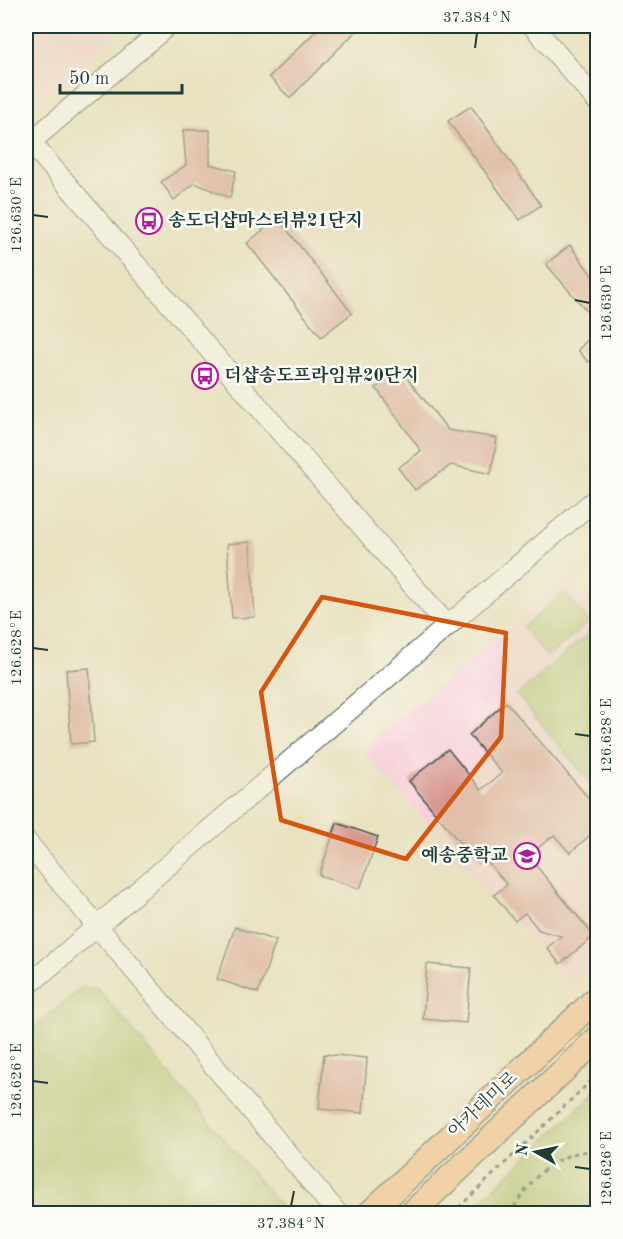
<svg xmlns="http://www.w3.org/2000/svg" width="623" height="1239" viewBox="0 0 623 1239" font-family="'Old Standard TT','Noto Serif KR',serif">
  <style>
    .built { fill: #f6cfd7 }
    .green { fill: #a8c066; stroke: #647e4d; stroke-width: 1.5 }
    .building { fill: #d79890 }
    .lines { fill: none; stroke-linecap: round; stroke-linejoin: round }
    .minor-casing { stroke: #3d5649; stroke-width: 22 }
    .major-casing { stroke: #3d5649; stroke-width: 27 }
    .path { stroke: #3d5649; stroke-width: 3; stroke-dasharray: 4.5 4.5; stroke-linecap: butt }
    .minor { stroke: #fff; stroke-width: 20 }
    .major { stroke: #f9bc89; stroke-width: 24 }
    .marked { fill: none; stroke: #d45610; stroke-width: 4.5; stroke-linejoin: round }
    .ticks { fill: none; stroke: #1f3d34; stroke-width: 2 }
    .labels { text-anchor: middle; dominant-baseline: central; stroke-width: 5; stroke-linejoin: round; paint-order: stroke }
    .poi-label { font-size: 18px; font-weight: bold; fill: #1f3d34; stroke: #fdfcf7; text-anchor: start }
    .street-label { font-size: 18px; fill: #1f3d34; stroke: #fdfcf7 }
    .neatline { fill: none; stroke: #1f3d34; stroke-width: 2 }
    .ticks-label { font-size: 15px; text-anchor: middle; fill: #1f3d34 }
  </style>
  <rect width="100%" height="100%" fill="#fdfcf7"/>
  <filter id="ink" filterUnits="userSpaceOnUse"><feTurbulence type="fractalNoise" baseFrequency=".0167" numOctaves="2"/><feDisplacementMap in="SourceGraphic" scale="12" xChannelSelector="R" yChannelSelector="G"/><feConvolveMatrix kernelMatrix="1 2 1 2 8 2 1 2 1" color-interpolation-filters="sRGB"/></filter>
  <filter id="wash" filterUnits="userSpaceOnUse"><feTurbulence type="fractalNoise" baseFrequency=".008" numOctaves="4" result="noise"/><feDisplacementMap in="SourceGraphic" scale="24" xChannelSelector="R" yChannelSelector="G"/><feGaussianBlur stdDeviation="1.35" result="paint"/><feColorMatrix in="noise" values="0 0 0 0 0 0 0 0 0 0 0 0 0 0 0 0 0 1.4 0 .05"/><feComposite in="paint" operator="in"/></filter>
  <g filter="url(#wash)">
    <rect width="100%" height="100%" fill="#e9e2c1"/>
    <g class="built">
      <path d="M26 26H125L45 94 26 91Z"/>
      <path d="M567 579 597 615V961L572 986 362 750Z"/>
    </g>
    <g class="green">
      <path d="M565 593 589 622 547 657 523 627Z"/>
      <path d="M596 627 598 628 597 790 517 695Z"/>
      <path d="M82 987 98 989 286 1213H26V1035Z"/>
      <path d="M597 1090V1213H468Z"/>
    </g>
    <g id="blocks">
      <g class="building">
        <path d="M321 26H361L290 98 269 77Z"/>
        <path d="M471 106 541 205 520 220 448 121Z"/>
        <path d="M183 130H210V164L236 171 230 198 195 183 174 200 161 182 186 165Z"/>
        <path d="M278 218 352 313 321 337 247 243Z"/>
        <path d="M570 245 597 282V323L546 264Z"/>
        <path d="M597 330V355L588 362 578 350Z"/>
        <path d="M400 369 448 430 497 438 491 474 451 465 415 490 398 468 421 451 376 388Z"/>
        <path d="M250 542 255 617 232 618 227 544Z"/>
        <path d="M89 668 94 742 71 744 66 670Z"/>
        <path d="M506 702 597 808V829L570 853 554 835 528 856 594 936 560 964 547 948 561 936 539 930 525 913 515 921 494 895 507 885 485 859 481 862 468 846 465 849 409 781 448 749 481 790 502 773 469 735Z"/>
        <path d="M337 823 378 837 360 889 319 875Z"/>
        <path d="M235 927 276 941 258 993 217 979Z"/>
        <path d="M427 964 471 968 466 1023 423 1019Z"/>
        <path d="M324 1054 367 1058 363 1113 319 1109Z"/>
      </g>
    </g>
  </g>
  <g filter="url(#ink)">
    <use href="#blocks" fill-opacity="0" stroke="#3d5649" stroke-width="1.5"/>
    <g class="lines">
      <defs>
        <g id="minor">
          <path d="M533 26 598 102"/>
          <path d="M26 137 447 625"/>
          <path d="M26 146 167 26"/>
          <path d="M26 841 338 1214"/>
          <path d="M26 987 598 497"/>
        </g>
        <g id="major">
          <path d="M369 1214 598 997"/>
          <path d="M411 1214 598 1038"/>
        </g>
      </defs>
      <use href="#minor" class="minor-casing"/>
      <use href="#major" class="major-casing"/>
      <g class="path">
        <path d="M452 1214 598 1074"/>
        <path d="M508 1214C516 1205 521 1196 528 1187 544 1166 571 1148 598 1152"/>
      </g>
      <use href="#minor" class="minor"/>
      <use href="#major" class="major"/>
    </g>
  </g>
  <path d="M0 0H623V1239H0ZM322 597 506 633 501 737 406 859 281 820 261 692Z" fill="#e9e2c1" fill-opacity=".55" fill-rule="evenodd"/>
  <path class="marked" d="M322 597 506 633 501 737 406 859 281 820 261 692Z"/>
  <path class="ticks" d="M475 48 477 33M33 215 48 217M575 300 590 303M33 648 48 650M575 734 590 736M33 1081 48 1083M575 1167 590 1169M291 1206 294 1191"/>
  <defs>
    <symbol id="bus-ring" viewBox="-11 -11 22 22"><circle r="9.5" fill="#fdfcf7" stroke="#b5179e" stroke-width="1.5"/><path d="M-5-6H5V4H4V6H2V4H-2V6H-4V4H-5ZM-3.5-4V0h7V-4ZM-3.5 1.2v1.5H-2V1.2ZM2 1.2v1.5H3.5V1.2Z" fill="#b5179e"/></symbol>
    <symbol id="school-ring" viewBox="-11 -11 22 22"><circle r="9.5" fill="#fdfcf7" stroke="#b5179e" stroke-width="1.5"/><path d="M0-5L7-2L0 1L-7-2ZM-4 1L0 2.5L4 1V4Q0 6-4 4Z" fill="#b5179e"/></symbol>
  </defs>
  <g fill-rule="evenodd">
    <use href="#bus-ring" x="134" y="206" width="30" height="30"/>
    <use href="#bus-ring" x="190" y="361" width="30" height="30"/>
    <use href="#school-ring" x="512" y="841" width="30" height="30"/>
  </g>
  <g class="labels">
    <g class="poi-label">
      <text x="168" y="221">송도더샵마스터뷰21단지</text>
      <text x="224" y="376">더샵송도프라임뷰20단지</text>
      <text x="508" y="856" text-anchor="end">예송중학교</text>
    </g>
    <g class="street-label">
      <text transform="translate(483 1105) rotate(-43)">아카데미로</text>
    </g>
  </g>
  <rect width="623" height="1239" fill="none" stroke="#fdfcf7" stroke-width="66"/>
  <g transform="translate(536 1152) rotate(279)" stroke="#fdfcf7" stroke-width="4.5" paint-order="stroke">
  <path d="M0-4.5L10 22L0 15L-10 22Z" fill="#1f3d34"/>
  <text y="-9" font-size="16" font-weight="bold" text-anchor="middle" fill="#1f3d34">N</text>
  </g>
  <path d="M60 84v9h122v-9" fill="none" stroke="#1f3d34" stroke-width="3"/>
  <text x="69" y="84" font-size="18" fill="#1f3d34" stroke="#fdfcf7" stroke-width="4.5" paint-order="stroke">50 m</text>
  <rect x="33" y="33" width="557" height="1173" class="neatline"/>
  <g class="ticks-label">
    <text x="477" y="22">37.384°N</text>
    <text transform="translate(16 215) rotate(-90)" y="5">126.630°E</text>
    <text transform="translate(606 303) rotate(-90)" y="5">126.630°E</text>
    <text transform="translate(16 648) rotate(-90)" y="5">126.628°E</text>
    <text transform="translate(606 736) rotate(-90)" y="5">126.628°E</text>
    <text transform="translate(16 1081) rotate(-90)" y="5">126.626°E</text>
    <text transform="translate(606 1169) rotate(-90)" y="5">126.626°E</text>
    <text x="291" y="1228">37.384°N</text>
  </g>
</svg>
